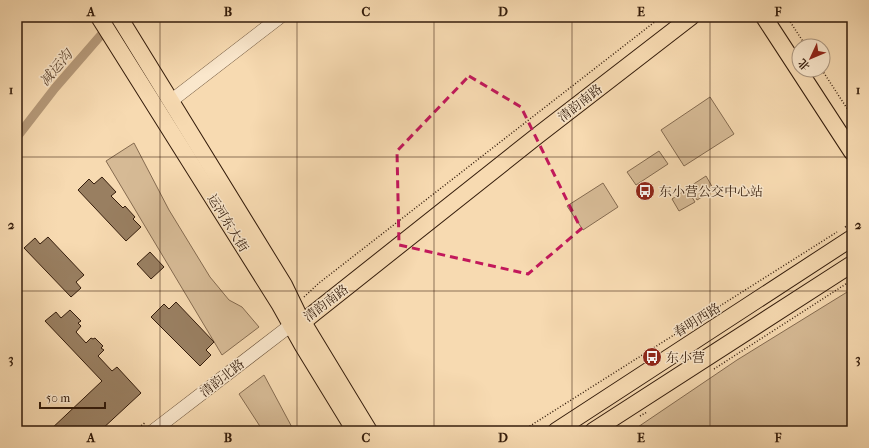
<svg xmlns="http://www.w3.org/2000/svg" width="869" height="448" viewBox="0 0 869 448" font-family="'IM FELL French Canon','Noto Serif SC',serif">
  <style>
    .green { fill: #d6ba95; stroke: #856b50 }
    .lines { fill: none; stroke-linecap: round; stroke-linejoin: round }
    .canal { stroke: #b59979; stroke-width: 9 }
    .building { fill: #997f61; stroke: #341c0b }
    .minor-casing { stroke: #654c34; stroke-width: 14 }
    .major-casing { stroke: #341c0b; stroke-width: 18 }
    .path { stroke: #341c0b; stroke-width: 1.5; stroke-dasharray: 1 2; stroke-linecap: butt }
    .minor { stroke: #fae7cc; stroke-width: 13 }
    .major { stroke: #f7dab1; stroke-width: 16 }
    .marked { fill: none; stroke: #c2185b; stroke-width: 3; stroke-dasharray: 8 5; stroke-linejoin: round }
    .grid { fill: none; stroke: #341c0b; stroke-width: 1; stroke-opacity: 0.55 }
    .labels { text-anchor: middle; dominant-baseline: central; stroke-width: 3; stroke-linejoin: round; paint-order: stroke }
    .street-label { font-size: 13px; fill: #341c0b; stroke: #fae7cc }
    .poi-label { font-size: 13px; fill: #341c0b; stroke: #fae7cc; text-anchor: start }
    .water-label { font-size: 14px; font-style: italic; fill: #614832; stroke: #fae7cc }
    .neatline { fill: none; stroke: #341c0b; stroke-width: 1.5 }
    .grid-label { font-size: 13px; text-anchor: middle; font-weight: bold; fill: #341c0b }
  </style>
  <rect width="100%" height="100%" fill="#f7dab1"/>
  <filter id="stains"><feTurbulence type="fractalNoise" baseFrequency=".005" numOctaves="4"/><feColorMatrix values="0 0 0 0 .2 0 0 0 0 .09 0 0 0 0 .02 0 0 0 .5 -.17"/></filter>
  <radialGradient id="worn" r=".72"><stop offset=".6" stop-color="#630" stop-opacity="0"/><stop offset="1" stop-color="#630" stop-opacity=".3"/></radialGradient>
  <g class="green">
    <path d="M710 97 734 134 684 166 661 130Z"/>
    <path d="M134 143 169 210 210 277 229 300 242 307 259 327 222 355 106 161Z"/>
    <path d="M659 151 668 164 636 185 627 172Z"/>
    <path d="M706 176 714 190 697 200 689 187Z"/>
    <path d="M603 183 618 207 583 230 567 206Z"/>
    <path d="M687 189 695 202 679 211 672 199Z"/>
    <path d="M852 289V431H632L737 360Z"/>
    <path d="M264 375 294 431H263L239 394Z"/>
  </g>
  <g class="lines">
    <path class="canal" d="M17 137 55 88 108 27"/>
  </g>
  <g class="building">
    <path d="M102 177 116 192 111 196 123 208 125 206 135 217 133 219 141 227 126 241 78 190 89 179 94 184Z"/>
    <path d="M48 237 84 275 76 282 81 288 71 297 24 248 35 238 40 244Z"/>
    <path d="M150 252 164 267 151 279 137 264Z"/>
    <path d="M176 302 214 342 206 350 211 355 200 366 151 317 164 304 169 309Z"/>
    <path d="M70 310 81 321 78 323 81 326 76 332 86 343 91 338 93 339 95 338 103 346 101 348 104 350 98 356 112 371 117 367 141 393 100 431H49L102 381 45 321 56 312 61 318Z"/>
  </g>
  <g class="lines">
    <defs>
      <g id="minor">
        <path d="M171 101 280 17"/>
        <path d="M153 431 291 325"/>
      </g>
      <g id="major">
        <path d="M99 17 280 305 303 346 355 431"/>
        <path d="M119 17 284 285 298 314 369 431"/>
        <path d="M764 17 852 152"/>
        <path d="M291 325 303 322 314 313 537 136 691 17"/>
        <path d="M556 431 852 238"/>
        <path d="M593 431 852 264"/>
      </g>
    </defs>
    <use href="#minor" class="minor-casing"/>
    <use href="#major" class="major-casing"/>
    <g class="path">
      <path d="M787 17 806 46"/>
      <path d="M702 20 706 17"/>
      <path d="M822 70 852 116"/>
      <path d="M849 164 852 168"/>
      <path d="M845 227 852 223"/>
      <path d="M304 297 319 283 661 17"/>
      <path d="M714 369 852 280"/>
      <path d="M640 416 647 412"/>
      <path d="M134 431 146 422"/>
      <path d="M522 431 837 232"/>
    </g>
    <use href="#minor" class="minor"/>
    <use href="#major" class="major"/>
  </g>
  <path class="marked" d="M469 76 521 107 581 229 528 274 399 245 397 151Z"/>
  <path class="grid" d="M160 17V431M297 17V431M434 17V431M572 17V431M710 17V431M17 157H852M17 291H852"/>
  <defs>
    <symbol id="bus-disc" viewBox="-11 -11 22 22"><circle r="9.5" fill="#8f2418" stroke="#fae7cc"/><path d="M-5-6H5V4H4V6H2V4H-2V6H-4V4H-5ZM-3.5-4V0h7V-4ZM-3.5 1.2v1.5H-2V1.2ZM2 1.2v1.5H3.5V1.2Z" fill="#fff"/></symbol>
  </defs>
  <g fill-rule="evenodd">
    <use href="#bus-disc" x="634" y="180" width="22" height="22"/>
    <use href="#bus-disc" x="641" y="346" width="22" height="22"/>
  </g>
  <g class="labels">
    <g class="street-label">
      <text transform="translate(580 103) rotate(-38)">清韵南路</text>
      <text transform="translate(228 223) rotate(58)">运河东大街</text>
      <text transform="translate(326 303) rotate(-37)">清韵南路</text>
      <text transform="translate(697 320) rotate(-32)">春明西路</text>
      <text transform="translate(222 378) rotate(-38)">清韵北路</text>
    </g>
    <g class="poi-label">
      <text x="659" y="191">东小营公交中心站</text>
      <text x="666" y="357">东小营</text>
    </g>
    <g class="water-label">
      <text transform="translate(56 68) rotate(-50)">减运沟</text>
    </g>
  </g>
  <rect width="869" height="448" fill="none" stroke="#f7dab1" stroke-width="44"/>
  <g transform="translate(811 58) rotate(226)"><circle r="19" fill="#fae7cc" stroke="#ab967f"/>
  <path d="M0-3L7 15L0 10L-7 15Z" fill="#8f2418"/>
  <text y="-6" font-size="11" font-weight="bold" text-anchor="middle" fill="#341c0b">北</text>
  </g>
  <path d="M40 402v6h65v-6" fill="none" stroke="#341c0b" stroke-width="2"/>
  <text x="46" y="402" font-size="12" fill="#341c0b" stroke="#fae7cc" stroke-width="3" paint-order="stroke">50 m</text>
  <rect x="22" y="22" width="825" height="404" class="neatline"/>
  <g class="grid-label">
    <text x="91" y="16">A</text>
    <text x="228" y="16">B</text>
    <text x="366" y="16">C</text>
    <text x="503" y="16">D</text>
    <text x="641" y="16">E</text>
    <text x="778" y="16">F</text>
    <text x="11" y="94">1</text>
    <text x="858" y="94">1</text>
    <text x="11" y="229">2</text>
    <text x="858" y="229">2</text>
    <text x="11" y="363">3</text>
    <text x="858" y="363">3</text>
    <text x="91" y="442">A</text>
    <text x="228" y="442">B</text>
    <text x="366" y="442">C</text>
    <text x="503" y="442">D</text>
    <text x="641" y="442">E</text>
    <text x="778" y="442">F</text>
  </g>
  <rect width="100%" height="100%" filter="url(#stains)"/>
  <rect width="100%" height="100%" fill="url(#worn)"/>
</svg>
